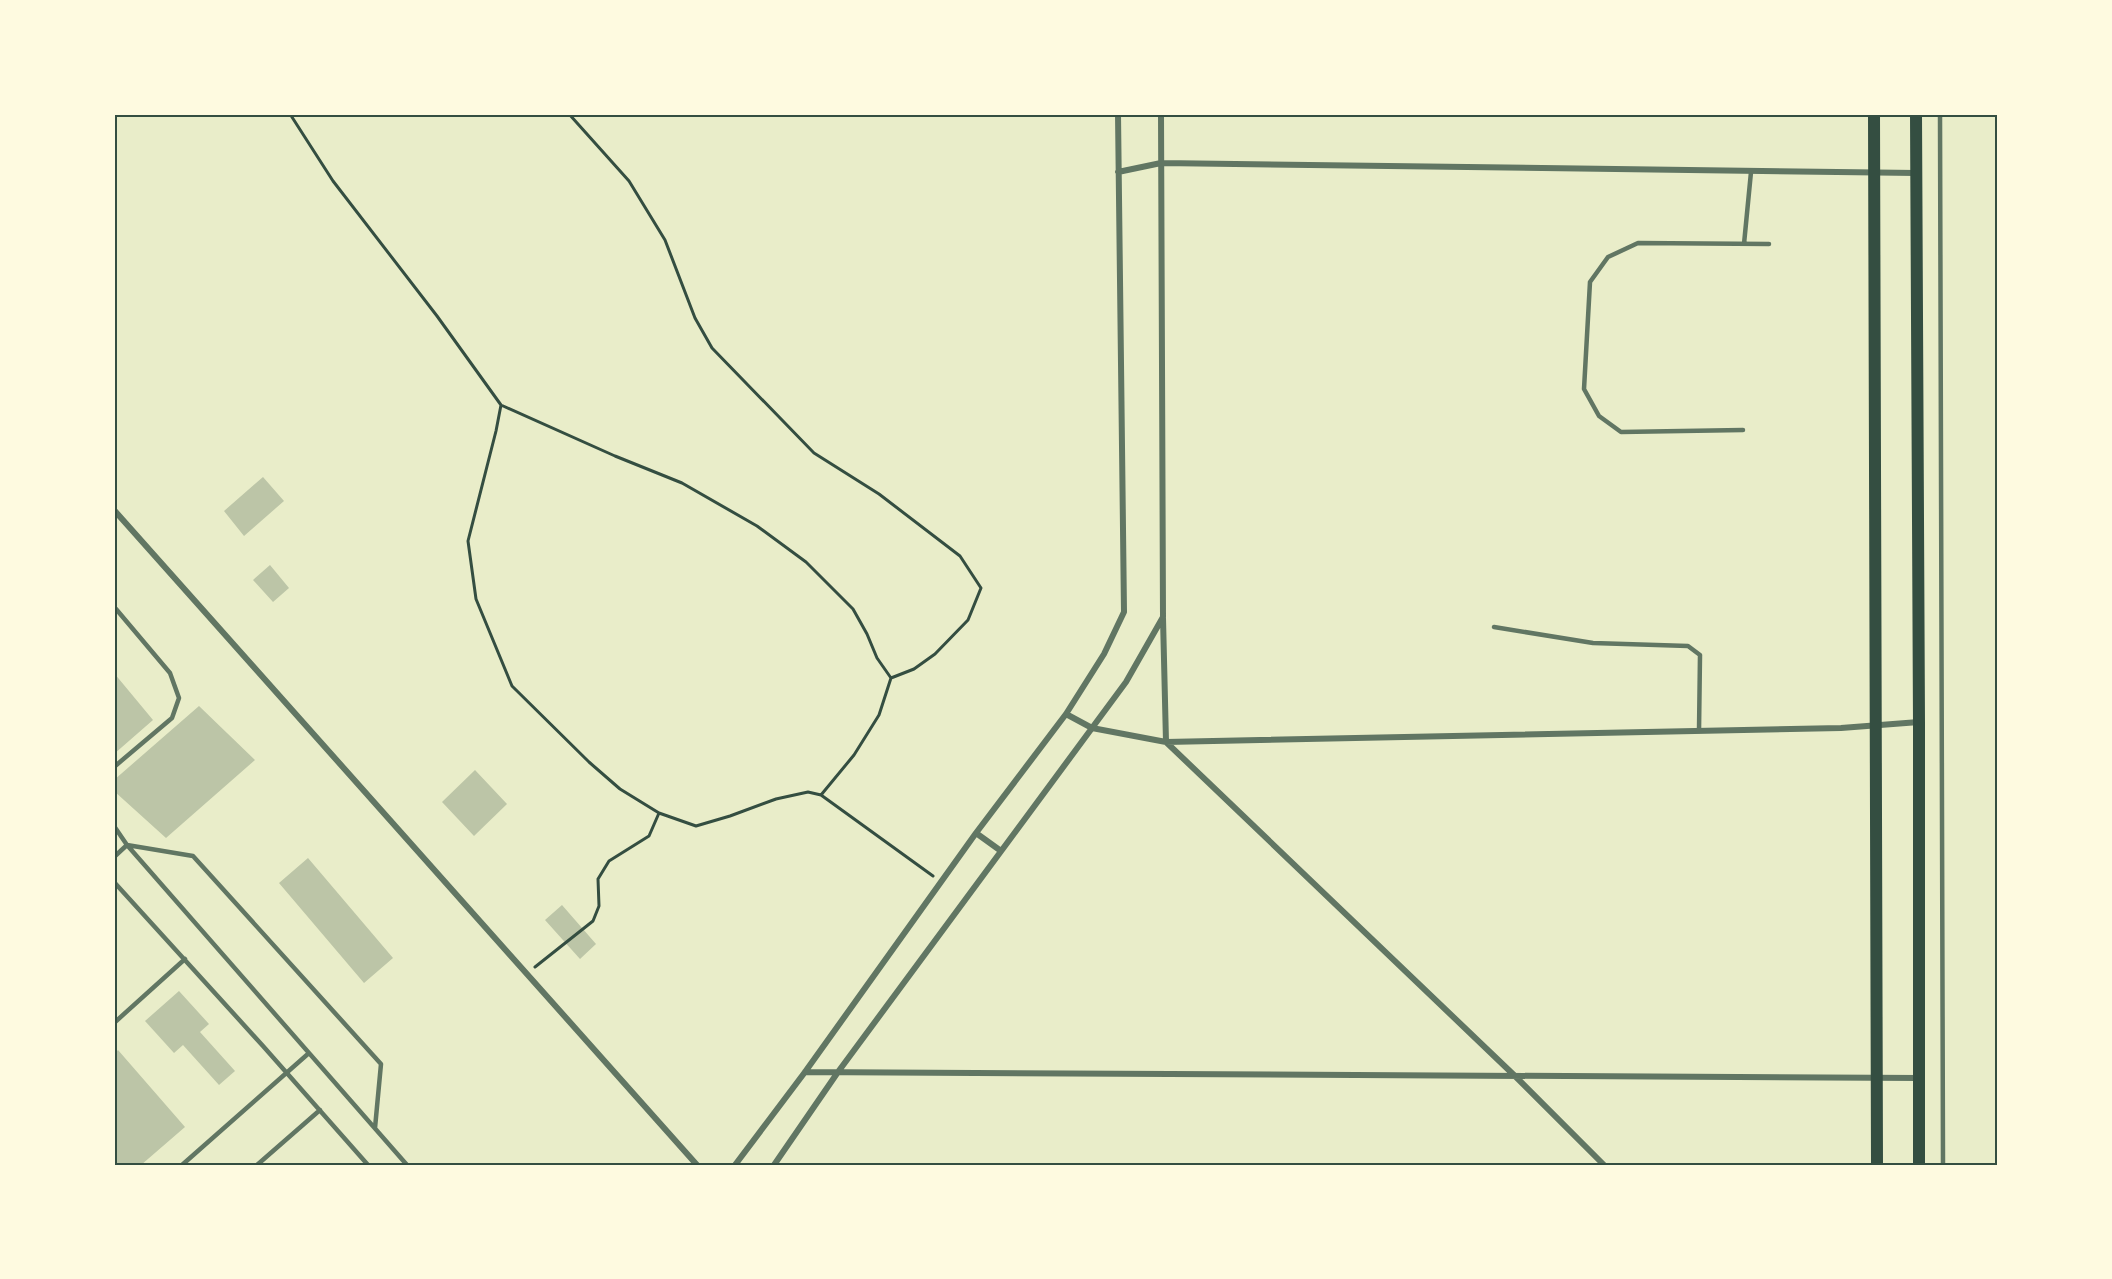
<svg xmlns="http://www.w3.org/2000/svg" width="2112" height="1279" font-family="'Exo 2',sans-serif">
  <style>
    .building { fill: #bcc5a7 }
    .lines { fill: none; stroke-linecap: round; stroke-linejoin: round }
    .path { stroke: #344e41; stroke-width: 3 }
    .service { stroke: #617663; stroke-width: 4.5 }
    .minor { stroke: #617663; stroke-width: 6 }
    .secondary { stroke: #344e41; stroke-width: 12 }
    .neatline { fill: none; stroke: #344e41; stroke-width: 2 }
  </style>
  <rect width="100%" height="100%" fill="#e9edc9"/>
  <path class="building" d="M263,477l21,24 -40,35 -20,-25z
    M270,565l19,23 -16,14 -20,-22z
    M114,673l39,47 -39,34z
    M199,706l56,54 -89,78 -52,-47v-11z
    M475,770l32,34 -33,32 -32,-34z
    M308,858l85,100 -29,25 -85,-100z
    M562,905l34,39 -16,15 -35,-39z
    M179,991l30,33 -9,8 35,39 -16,14 -36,-40 -9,8 -29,-32z
    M118,1050l67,77 -44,38h-27v-111z"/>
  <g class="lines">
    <path class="path" d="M290,114l43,67 104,135 64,89 114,51 67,27 75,43 49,36 47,47 14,25 10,24 14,20
      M569,114l60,67 36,59 30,78 17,30 102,105 65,41 81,62 21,32 -13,32 -33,34 -21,15 -23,9
      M501,405l-5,26 -28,110 8,58 36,87 77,76 31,27 39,24 37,13 34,-10 46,-17 32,-7 13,3
      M891,678l-12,37 -25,40 -33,40 112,81
      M535,967l58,-46 6,-15 -1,-27 11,-18 40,-25 10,-23"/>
    <path class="service" d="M1940,114l3,1051
      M1744,244l7,-72
      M1743,430l-122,2 -22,-16 -15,-27 6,-107 18,-25 30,-14 131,1
      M1494,627l99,16 95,3 12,9 -1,76
      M114,767l58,-49 7,-20 -9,-25 -54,-64
      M114,826l13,19 280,320
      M114,857l13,-12 66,11 188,208 -6,64
      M114,882l149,164 105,119
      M114,1023l71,-64
      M182,1165l127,-112
      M257,1165l63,-55"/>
    <path class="minor" d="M1118,172l43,-9 755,10
      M114,510l583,655
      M1163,618l3,124 350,335 88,88
      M1066,714l26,14 74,14 675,-14 78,-6
      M976,833l25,18
      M805,1072l1114,6
      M735,1165l70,-93 171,-239 90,-119 38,-60 20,-42 -6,-498
      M774,1165l64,-93 288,-390 37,-65 -2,-503"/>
    <path class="secondary" d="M1874,114l3,1051
      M1916,114l3,608v443"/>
  </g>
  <rect width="2112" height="1279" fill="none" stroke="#fefae0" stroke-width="231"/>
  <rect x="116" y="116" width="1880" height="1048" class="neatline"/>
</svg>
